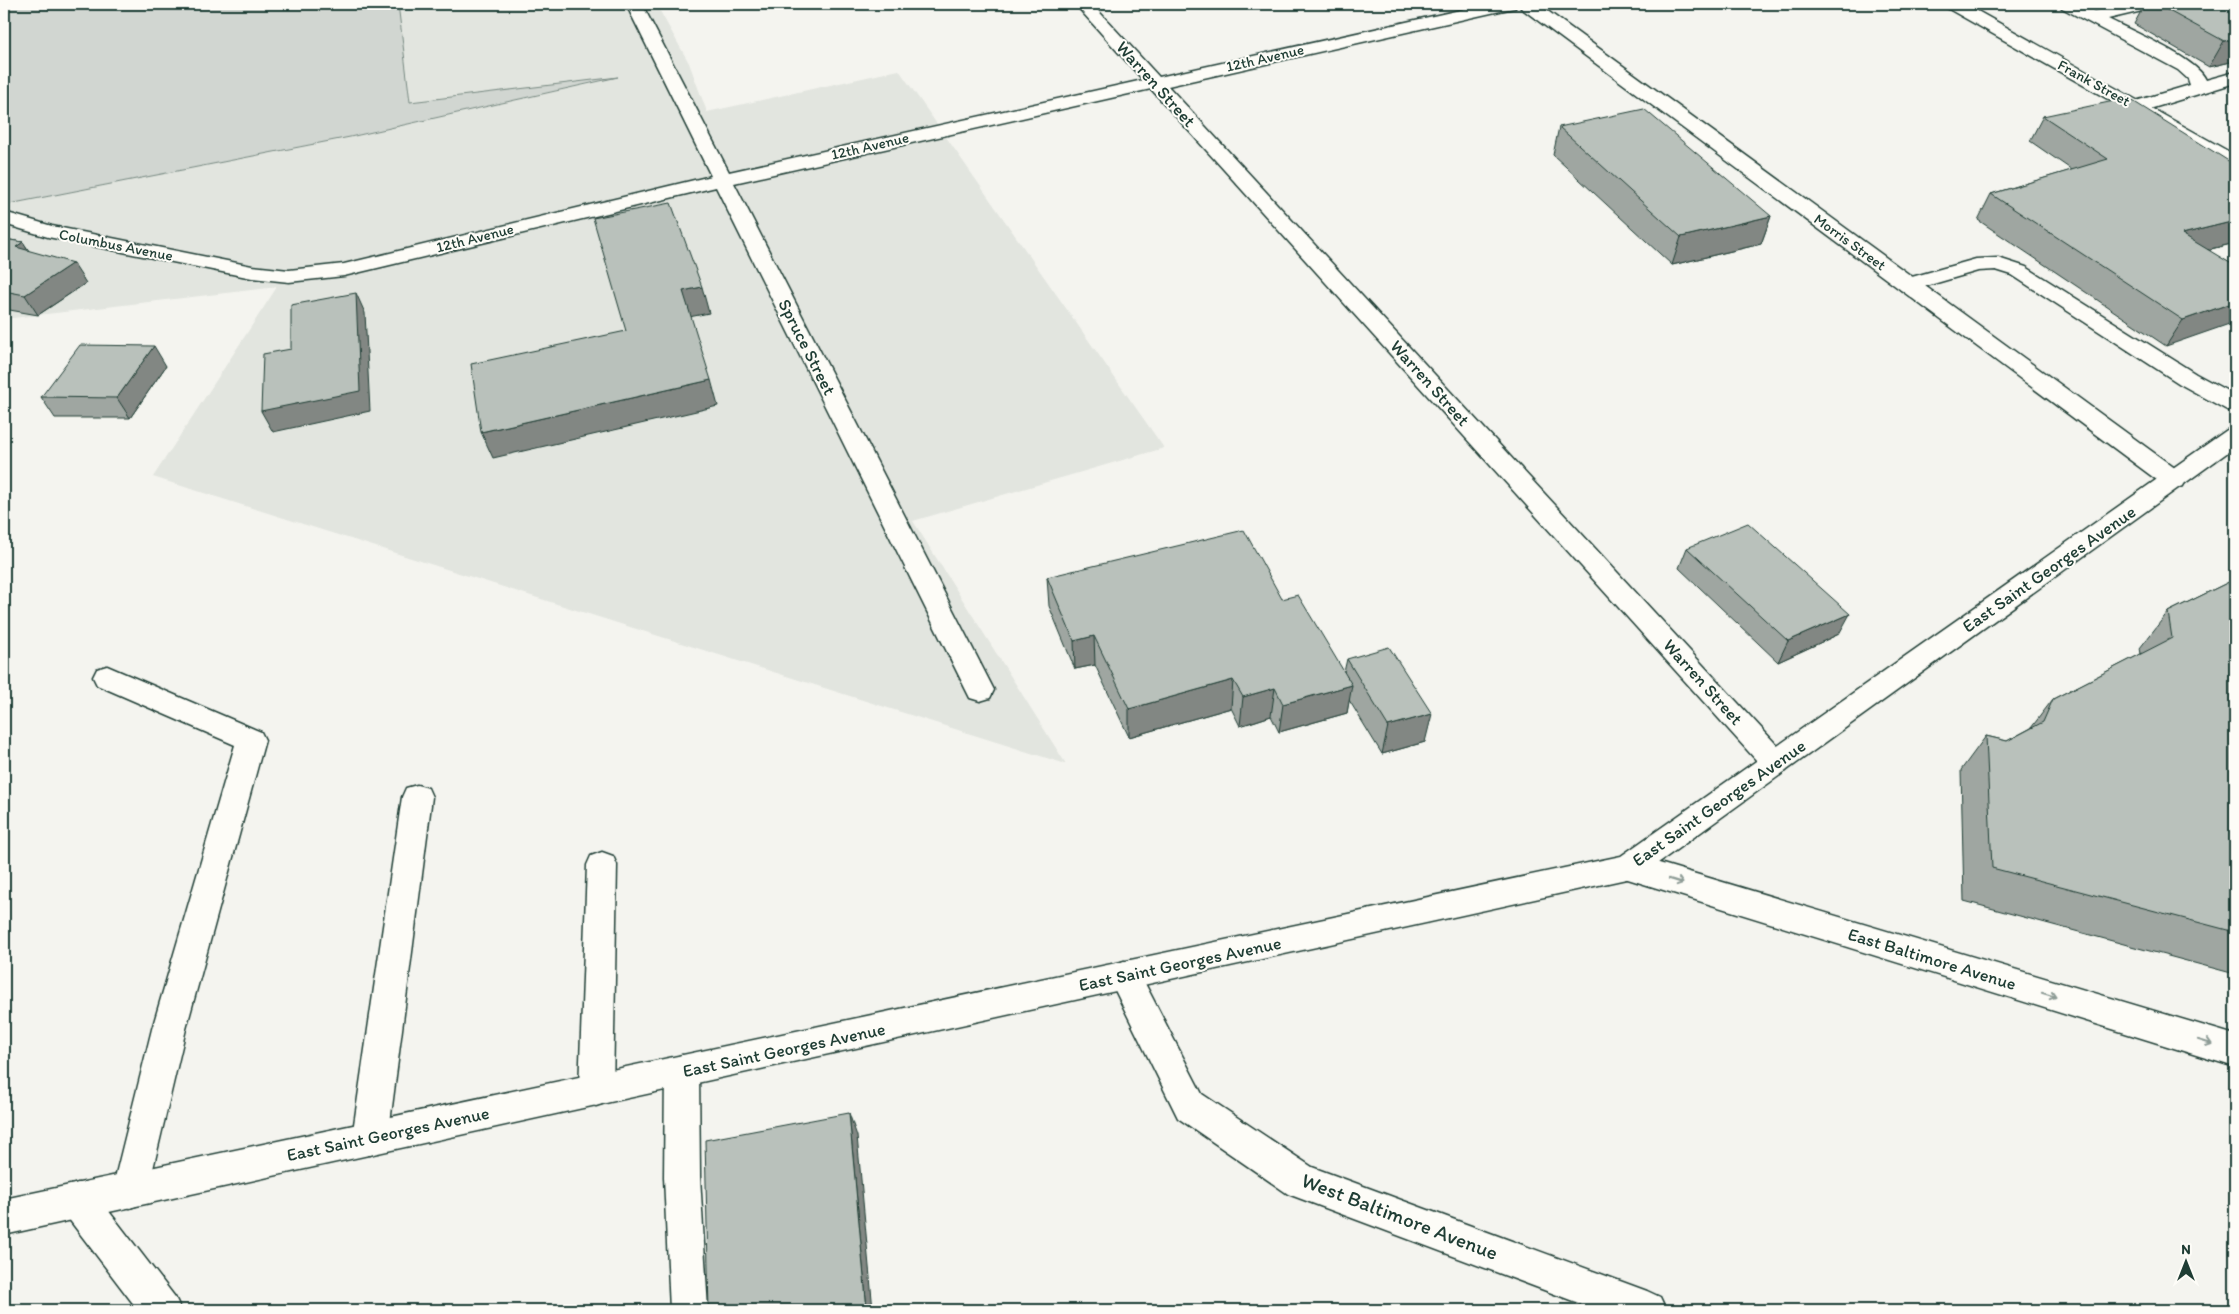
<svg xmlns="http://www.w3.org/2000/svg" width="2239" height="1314" font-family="Itim,sans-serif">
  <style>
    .built { fill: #e2e5df }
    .green { fill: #d1d6d1; stroke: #788a82 }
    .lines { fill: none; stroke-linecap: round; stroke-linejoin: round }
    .service-casing { stroke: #1f3d34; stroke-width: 3 }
    .minor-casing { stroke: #1f3d34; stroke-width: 3 }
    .secondary-casing { stroke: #1f3d34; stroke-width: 3 }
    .service { fill: #fdfcf7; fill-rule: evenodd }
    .minor { fill: #fdfcf7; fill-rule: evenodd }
    .secondary { fill: #fdfcf7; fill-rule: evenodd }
    .wall { fill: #9fa6a1; stroke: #1f3d34 }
    .shaded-wall { fill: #828783; stroke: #1f3d34 }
    .building { fill: #b9c1bb; stroke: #1f3d34 }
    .oneway { stroke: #8e9c96 }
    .labels { text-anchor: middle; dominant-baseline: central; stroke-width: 4; stroke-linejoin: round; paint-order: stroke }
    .far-street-label { font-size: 15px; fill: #1f3d34; stroke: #fdfcf7 }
    .street-label { font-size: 18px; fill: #1f3d34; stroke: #fdfcf7 }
    .near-street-label { font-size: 21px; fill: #1f3d34; stroke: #fdfcf7 }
  </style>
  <rect width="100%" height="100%" fill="#f4f4ef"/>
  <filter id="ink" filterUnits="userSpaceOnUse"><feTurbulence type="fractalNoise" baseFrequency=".02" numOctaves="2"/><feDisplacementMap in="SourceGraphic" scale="10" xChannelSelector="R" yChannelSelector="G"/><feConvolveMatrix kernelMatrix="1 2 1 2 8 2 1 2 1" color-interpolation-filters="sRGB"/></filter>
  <g filter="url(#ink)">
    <path class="built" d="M394,4h262l33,59 18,49 192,-42 265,378 -251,73 153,243 -913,-287 124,-190 -273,32v-114l346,-68 261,-58 -201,23z"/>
    <path class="green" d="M4,4h394l12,98 208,-25 -268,60 -346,68z"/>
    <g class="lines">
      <g class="service-casing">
        <path id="service" d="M2060,4h20l15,7 33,-7h29l-2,4 -47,11c22,11 90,40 98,61l29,-8v11l-92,28 -7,2 -7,-2 -2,-4 2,-4 61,-18 -2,-6 -10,-9 -116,-62z
          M1998,258l28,9 170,107 39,21v17l-8,-2 -47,-26 -168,-109 -16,-5 -18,1 -69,20 -8,-1 -3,-5 3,-5 75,-21z
          M107,666l154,66 4,8 -79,289 -38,161 -5,13 -13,5 -13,-5 -5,-13 40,-161 83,-284 -138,-60 -4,-8 4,-8z
          M417,785l11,3 4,9 -44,341 -6,12 -12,5 -12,-5 -6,-12 50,-341 4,-9z
          M602,852l11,4 4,9 -4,225 -5,12 -12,4 -12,-4 -5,-12 8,-225 4,-9z
          M682,1055l12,5 5,11 1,106 8,133h-38l-6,-133 1,-106 5,-11z"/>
      </g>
      <g class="minor-casing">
        <path id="minor" d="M626,4h16l87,168 414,-92 -68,-76h17l67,73 328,-73h30l-2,4 -6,1 -341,77 618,669 5,8 -5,8 -10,4 -10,-4 -615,-682 -417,94 260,507 -4,8 -10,3 -10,-3 -4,-8 -250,-503 -372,89 -55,6 -37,-4 -204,-41 -44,-13v-12l48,14 200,40 37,4 55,-6 367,-88z
          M1519,4h19l645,470 3,6 -3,6 -9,2 -9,-2 -644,-478z
          M1945,4h20l270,151v14l-7,-2 -281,-159z
          M1629,854l606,181v32l-617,-191 -4,-9 4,-9z
          M1124,961l12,5 66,128 110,73 335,124 13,6 6,13h-69l-309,-116 -110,-76 -70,-142 4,-10z
          M78,1183l13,5 84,109 6,13h-43l-73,-96 -5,-13 5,-13z"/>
      </g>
      <g class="secondary-casing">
        <path id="secondary" d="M2235,428v19l-595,429 -1636,359v-36l1617,-343 606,-426z"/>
      </g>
      <use href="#service" class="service"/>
      <use href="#minor" class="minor"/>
      <use href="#secondary" class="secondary"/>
    </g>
    <path class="wall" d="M2145,4h90v57l-26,6 -75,-43z
      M2043,116l192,49v78l-28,7 28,16 -69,80 -188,-126 13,-26 81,-24 -42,-29z
      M1559,127l212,89 -10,28 -89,21 -119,-110z
      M4,239l19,3 6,9 57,32 -48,32 -34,-6z
      M166,366l-36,52h-75l-14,-21z
      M1687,548l152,86 -61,28 -99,-94z
      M1047,577l235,22 62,73 3,-13 78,83 -43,12 -33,-54 -2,13 -68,19 -8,-16 -31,10 -9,-18 -102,29 -34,-72 -20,4 -26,-63z
      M2235,579v395l-271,-73 -3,-131 25,-34 21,5 24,-13 22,-29 88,-45 -1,-6 28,-36z"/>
    <path class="shaded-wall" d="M2235,39v22l-26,6 15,-26z
      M1771,216l-10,28 -89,21 9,-28z
      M2235,221v22l-70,17 17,-26z
      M23,242l13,20 -20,-15z
      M73,263l13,20 -48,32 -13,-20z
      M702,287l7,26 -20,4 -6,-26z
      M356,293l9,20 5,98 -97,21 -12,-21z
      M2235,302v20l-69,24 17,-26z
      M154,346l12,20 -36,52 -13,-20z
      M711,380l7,26 -225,52 -12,-26z
      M1850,614l-11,20 -61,28 10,-21z
      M1094,636l1,29 -20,4 -1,-28z
      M1233,680l-2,28 -102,29v-28z
      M1352,685l-5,28 -68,19 4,-28z
      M1275,688l-4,28 -31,10 3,-29z
      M1432,714l-7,28 -43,12 6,-28z
      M849,1113l8,23 16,174h-6z"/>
    <path class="building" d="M2156,4h79v35l-11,2z
      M2128,98l107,67v56l-53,13 53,32v36l-52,18 -192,-126 117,-35 -65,-43z
      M1644,109l127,107 -90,21 -122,-110z
      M671,203l31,84 -19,4 28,89 -230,52 -10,-68 155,-33 -33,-113z
      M4,239l19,3 -7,5 57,16 -48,32 -21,-4z
      M356,293l4,98 -99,20 2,-57 28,-5v-44z
      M80,345l74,1 -37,52 -76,-1z
      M1748,523l102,91 -62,27 -101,-93z
      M1244,530l38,69 16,-4 54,90 -69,19 -8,-16 -32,9 -10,-17 -104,29 -35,-73 -20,5 -27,-64z
      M2235,579v353l-243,-64 -6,-132 21,5 36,-19 10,-23 119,-61 -4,-26z
      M1389,647l43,67 -44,12 -41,-67z
      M849,1113l18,197h-158l-4,-170z"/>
    <defs><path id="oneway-shaft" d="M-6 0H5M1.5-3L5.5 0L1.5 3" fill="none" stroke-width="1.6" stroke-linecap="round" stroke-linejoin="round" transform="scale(1.25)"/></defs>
    <g class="oneway">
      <use href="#oneway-shaft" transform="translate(1676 881) rotate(17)"/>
      <use href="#oneway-shaft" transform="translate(2049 995) rotate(17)"/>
      <use href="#oneway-shaft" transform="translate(2205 1042) rotate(17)"/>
    </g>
  </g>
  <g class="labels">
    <g class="far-street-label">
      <text transform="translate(1265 58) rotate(-13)">12th Avenue</text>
      <text transform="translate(2094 83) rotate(29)">Frank Street</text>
      <text transform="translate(870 146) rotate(-13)">12th Avenue</text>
      <text transform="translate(475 238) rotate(-14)">12th Avenue</text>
      <text transform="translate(1850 242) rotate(36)">Morris Street</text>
      <text transform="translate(116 245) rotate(11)">Columbus Avenue</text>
    </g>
    <g class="street-label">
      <text transform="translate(1156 84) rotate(48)">Warren Street</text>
      <text transform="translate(807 347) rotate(63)">Spruce Street</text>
      <text transform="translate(1430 383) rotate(48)">Warren Street</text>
      <text transform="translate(2049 569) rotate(-35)">East Saint Georges Avenue</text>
      <text transform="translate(1703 682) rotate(48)">Warren Street</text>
      <text transform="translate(1719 803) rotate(-35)">East Saint Georges Avenue</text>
      <text transform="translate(1932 959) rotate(17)">East Baltimore Avenue</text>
      <text transform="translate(1180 964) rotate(-12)">East Saint Georges Avenue</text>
      <text transform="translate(784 1050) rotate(-12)">East Saint Georges Avenue</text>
      <text transform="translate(388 1134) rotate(-12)">East Saint Georges Avenue</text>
    </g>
    <g class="near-street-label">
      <text transform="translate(1400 1216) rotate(21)">West Baltimore Avenue</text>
    </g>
  </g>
  <rect width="2239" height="1314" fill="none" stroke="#fdfcf7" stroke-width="20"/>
  <rect x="10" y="10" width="2219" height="1294" fill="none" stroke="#1f3d34" stroke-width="2" filter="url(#ink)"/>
  <g transform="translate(2186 1262)" stroke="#fdfcf7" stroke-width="4" paint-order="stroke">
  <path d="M0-4L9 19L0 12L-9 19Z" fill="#1f3d34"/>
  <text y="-8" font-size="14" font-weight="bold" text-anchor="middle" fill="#1f3d34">N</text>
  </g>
</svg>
